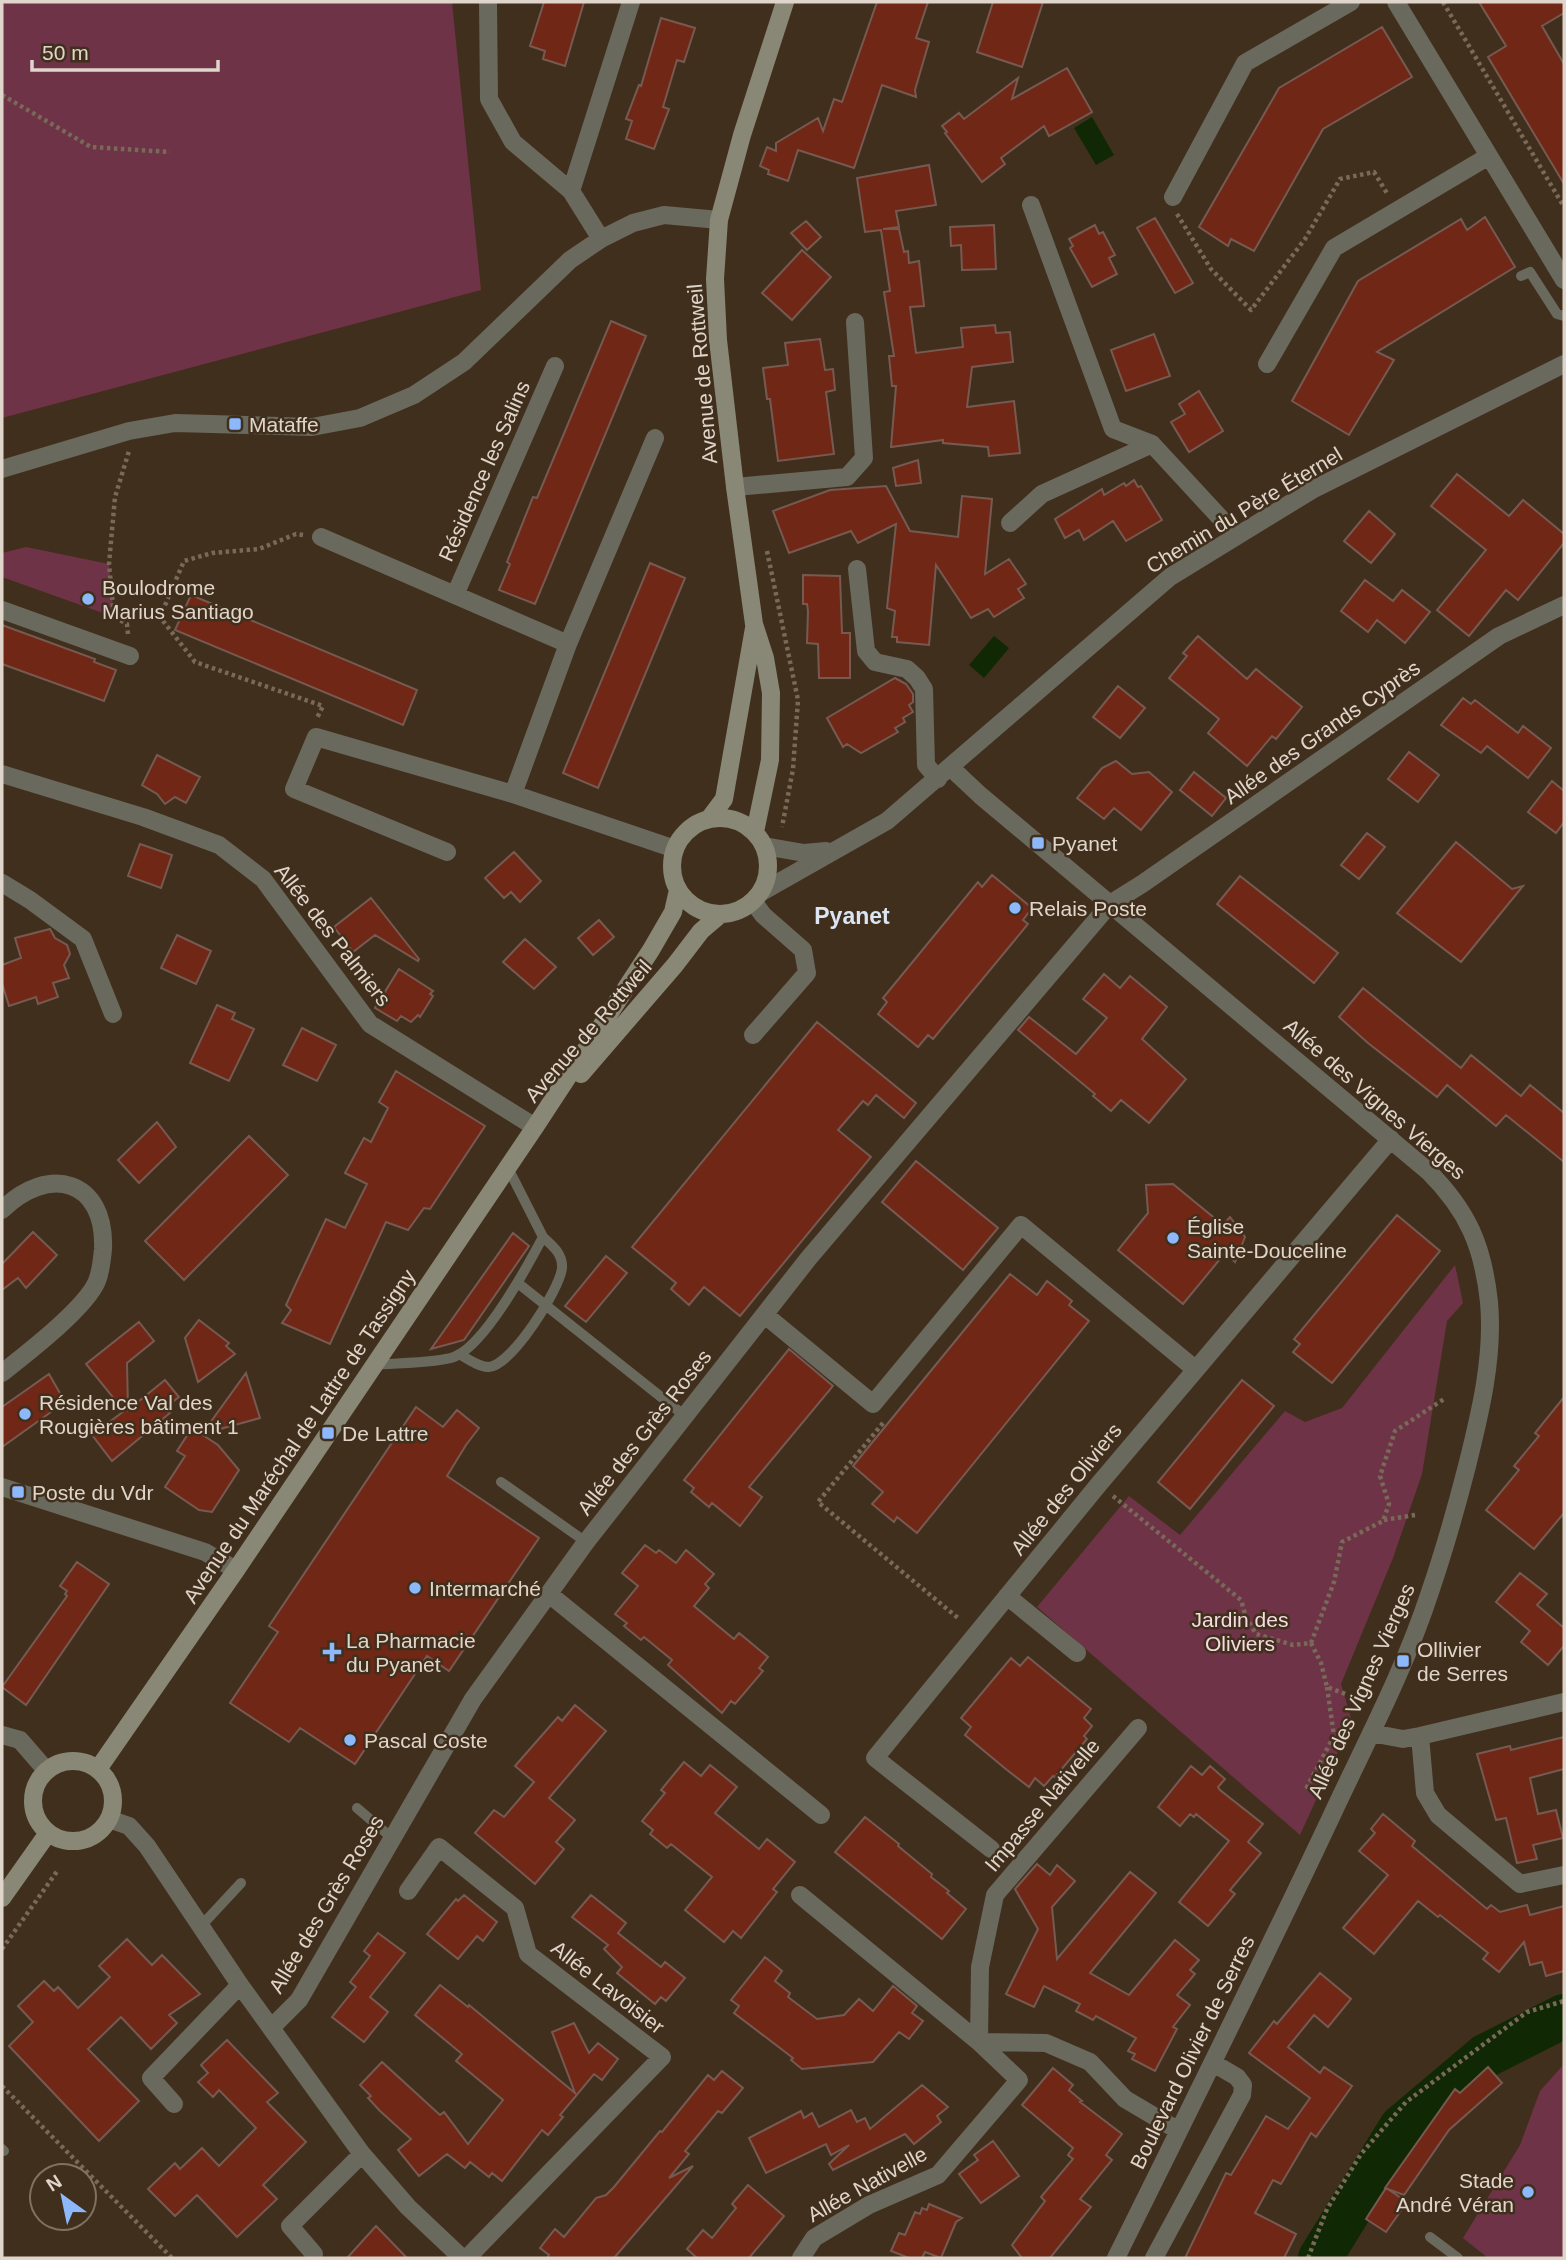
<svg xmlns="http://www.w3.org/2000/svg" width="1566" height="2260" font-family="Helvetica,sans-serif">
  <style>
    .green { fill: #6e3347 }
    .water { fill: #112805 }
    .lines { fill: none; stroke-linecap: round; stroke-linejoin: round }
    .river { stroke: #112805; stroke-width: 44 }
    .building { fill: #712715; stroke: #765a52; stroke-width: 2 }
    .path { stroke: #786958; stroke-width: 4.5; stroke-dasharray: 3.5 3.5; stroke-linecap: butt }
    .service { stroke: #6a695d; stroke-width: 10 }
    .minor { stroke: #6a695d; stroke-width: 18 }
    .secondary { stroke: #898775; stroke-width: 18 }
    .poi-dot { fill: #8db9fc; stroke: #402f1c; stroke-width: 2.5 }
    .labels { text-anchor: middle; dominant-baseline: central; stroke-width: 5; stroke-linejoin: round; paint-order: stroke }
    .street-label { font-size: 21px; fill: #e0d5ca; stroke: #402f1c }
    .poi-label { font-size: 21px; fill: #e0d5ca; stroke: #402f1c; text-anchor: start }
    .park-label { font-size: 21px; fill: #f4dbe1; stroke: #402f1c }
    .neighbourhood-label { font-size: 23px; font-weight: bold; fill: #dce5f2; stroke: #402f1c }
  </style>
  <rect width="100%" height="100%" fill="#402f1c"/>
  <path class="green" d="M2,2h450l29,288 -479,128z
    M26,547l83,17 5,53 -112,-40v-24z
    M1455,1265l8,38 -16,18 -25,153 -29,84 -52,126 11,37 -52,114 -263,-228 92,-111 51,39 105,-124 20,11 37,-14z
    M1564,2064v194h-76l-25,-20 57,-93 20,-54z"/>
  <path class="water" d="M1092,117l22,38 -18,10 -22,-37z
    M994,636l15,12 -25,30 -15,-13z"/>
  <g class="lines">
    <path class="river" d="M1320,2258l81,-131 84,-71 79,-40"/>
  </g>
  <path class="building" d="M544,2h40l-19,64 -22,-7 2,-8 -15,-5z
    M877,2h51l-12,36 13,4 -14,48 1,7 -34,-12 -28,83 -56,-18 -10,31 -20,-7 1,-4 -9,-4 7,-19 9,4v-8l42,-25 5,13 11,-32 8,3z
    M993,2h50l-21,65 -45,-15z
    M1479,2h85v11l-22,13 22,38v120l-76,-127 18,-11z
    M661,18l34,10 -11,34 -7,-2 -14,47 6,2 -15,40 -28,-10 6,-18 -6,-2 13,-34 2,1z
    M1382,27l30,50 -89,52 -69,122 -23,-12 -3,7 -29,-19 80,-139z
    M1067,68l25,44 -43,24 -5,-10 -43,32 4,6 -23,18 -37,-49 2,-1 -5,-6 17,-13 5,6 54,-41 -6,21z
    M929,165l7,40 -40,6 3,16 -16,2h16l5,23 4,-1 1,12 10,-2 5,45 -14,1 6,46 47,-6 -2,-19 34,-3 1,8 14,-1 3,30 -41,5 -5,40 47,-6 6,52 -31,3 -1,-9 -45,-4v-3l-52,7 5,-61h-4l-3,-30h5l-10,-64 6,-1 -9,-61 -16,2 -8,-54z
    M1485,217l30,50 -138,85 17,8 -45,75 -57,-34 66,-120 103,-62 6,11z
    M1155,218l38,65 -18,10 -38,-65z
    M806,221l15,16 -14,13 -16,-17z
    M994,225l2,44 -34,1 -1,-25 -10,1 -1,-19z
    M1095,225l4,9 4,-2 12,23 -6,3 8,16 -25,13 -22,-39 3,-2 -4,-7z
    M802,250l29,27 -39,43 -30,-27z
    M611,321l35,15 -111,268 -36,-14 11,-26 -3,-2 26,-65 4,1z
    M1154,334l16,42 -44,15 -15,-41z
    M820,339l5,31 8,-1 2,21 -9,2 8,62 -56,7 -8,-62h-3l-4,-31 25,-3 -3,-22z
    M1199,391l24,40 -34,21 -18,-30 14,-8 -6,-10z
    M918,460l3,23 -25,3 -3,-18z
    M1457,474l52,42 14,-16 41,34v9l-46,57 -12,-10 -37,46 -32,-26 49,-60 -55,-44z
    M1134,480l4,7 3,-1 21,34 -36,21 -13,-20 -29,19 -5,-10 -14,8 -10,-19 47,-30 2,6 20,-12 2,3z
    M886,486l24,45 48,6 4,-41 30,3 -7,75 24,-15 17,25 -8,5 6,9 -30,19 -6,-8 -17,9 -35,-53 -7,80 -32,-3v-5h-5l3,-26 -8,-3 9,-84 -38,19 -7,-12 -62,22 -16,-42 57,-21z
    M1369,511l26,23 -24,29 -27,-22z
    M650,563l35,15 -87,210 -35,-15z
    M803,575l37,1 2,57h8v45h-31l-1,-34 -11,-1 1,-32 -1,-7h-4z
    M1365,580l28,21 9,-11 28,22 -25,31 -28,-23 -9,12 -27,-21z
    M191,595l226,95 -14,35 -228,-95z
    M2,625l93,34 -1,3 22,8 -12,31 -102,-37z
    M1198,636l49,43 9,-10 46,38 -26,32 -4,-3 -25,30 -39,-33 11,-14 -50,-41 18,-22 -4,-3z
    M895,678l11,6 7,10v8l-4,3 4,7 -10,6 2,4 -10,6 3,4 -37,21 -14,-9 -4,3 -16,-29z
    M1118,686l27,22 -25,30 -27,-21z
    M1463,698l8,6 4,-4 43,33 5,-7 28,22 -23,30 -41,-32 -6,7 -40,-28z
    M1409,752l30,23 -21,27 -30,-23z
    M157,755l43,22 -14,26 -11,-6 -10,7 -8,-10 -15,-9z
    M1116,761l16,13 17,-2 23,20 -31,38 -27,-22 -10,11 -27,-21 25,-30z
    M1194,772l32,26 -14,18 -32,-26z
    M1552,781l12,10v31l-8,11 -28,-21z
    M1367,833l18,14 -26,32 -18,-14z
    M1456,842l56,47 11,-3 -62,76 -64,-49z
    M140,844l32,11 -11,33 -33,-12z
    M514,852l27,29 -21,21 -9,-10 -7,6 -19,-20z
    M992,875l40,33 -9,12 5,4 -95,115 -5,-4 -10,12 -40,-33 9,-12 -4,-4 95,-116 4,5z
    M1240,876l98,77 -24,30 -97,-79z
    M371,898l48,61 -1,2 -43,-26 -22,17 -19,-25z
    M599,920l15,17 -21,18 -15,-17z
    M50,929l5,9 12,7 3,9 -6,11 5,13 -16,5 5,14 -20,7 -2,-7 -27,9 -7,-23v-18l19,-7 -6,-20z
    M177,935l34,16 -15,33 -35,-16z
    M525,939l31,28 -22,22 -31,-27z
    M399,969l34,22 -3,3 3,2 -13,21 -2,-2 -7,7 -10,-6 -4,5 -22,-13z
    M1104,974l16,14 10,-12 37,31 -25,32 44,40 -37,44 -28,-23 -10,11 -18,-15 2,-2 -77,-64 11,-13 47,37 31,-36 -24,-19z
    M1363,988l98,80 10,-13 50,41 9,-11 34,28v49l-58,-47 -10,11 -49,-41 -10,12 -69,-54 -29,-26z
    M217,1005l18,8 -3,6 22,10 -25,52 -39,-18z
    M817,1022l99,81 -12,15 -28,-23 -8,10 -5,-4 -25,29 33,27 -131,159 -36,-29 -15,18 -18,-16 5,-6 -44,-36z
    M302,1028l34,17 -19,36 -34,-16z
    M396,1071l89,55 -55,83 -6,-1 -16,22 -22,-8 -56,122 -48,-21 9,-13 -5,-5 40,-86 19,9 22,-44 -22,-11 19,-35 7,4 17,-34 -9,-6z
    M157,1122l19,25 -37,36 -21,-23z
    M249,1136l39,39 -104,105 -39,-39z
    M916,1161l82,67 -35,42 -81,-68z
    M1173,1184l50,41 7,-8 15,20 -10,25 -10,-9 -42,51 -65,-54 30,-37 -2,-28z
    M1397,1215l43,36 -108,132 -39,-31 7,-8 -6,-5z
    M33,1232l24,23 -31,33 -8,-10 -16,12v-26z
    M513,1233l16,13 -65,94 -33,9z
    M606,1256l21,17 -41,49 -21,-16z
    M1010,1274l27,21 10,-14 25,20 -3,4 20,16 -172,212 -20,-16 -3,5 -22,-18 11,-12 -30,-26z
    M199,1320l30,23 -3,3 9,8 -37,28 -13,-44z
    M139,1322l15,19 -27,22 1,47 37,-30 14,17 -16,12 7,4 -58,48 -20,-26 32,-24 -38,-47z
    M789,1349l44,37 -84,101 13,10 -22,29 -28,-23 -3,4 -18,-15 3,-4 -10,-8z
    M246,1373l14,45 -58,16z
    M49,1374l16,28 -63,45v-40z
    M1242,1380l32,26 -84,103 -32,-27z
    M1564,1397v116l-30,36 -48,-39 33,-40 -5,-4 25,-30 -4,-3z
    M416,1407l27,20 14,-17 22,18 -13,17 -19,31 92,62 -90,133 -22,-15 -72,108 -55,-36 -11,14 -59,-39 48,-71 -9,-6z
    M192,1428l26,17 21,25 -27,42 -13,-2 -34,-23 20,-31 -8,-5z
    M645,1545l11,8 3,-3 17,13 10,-13 28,24 -9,10 4,4 -15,18 40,33 5,-6 29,24 -9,11 4,3 -28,33 -4,-3 -9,12 -54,-48 4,-5 -28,-23 -3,3 -17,-14 3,-3 -12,-9 23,-28 -16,-13z
    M77,1562l32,22 -83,121 -24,-18 65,-91 -2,-2 2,-3 -7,-5z
    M1520,1573l27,21 -10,11 27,23v18l-16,19 -27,-23 9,-11 -34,-29z
    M1028,1657l63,52 -7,9 8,8 -8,10 3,3 -32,38 -2,-1 -9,10 -9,-8 -6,9 -22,-17 -42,-35 6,-8 -10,-9 50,-60 9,8z
    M575,1705l31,26 -57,67 26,22 -19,22 8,7 -29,35 -60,-51 19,-23 10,7 30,-35 -19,-16 43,-49 4,4z
    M1564,1737v32l-34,9 8,36 18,-4 7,28 -30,7 4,14 -20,4 -11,-45 -10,2 -19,-66 33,-8 1,4z
    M684,1762l17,14 9,-11 27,22 -22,26 44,36 8,-10 28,23 -22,27 4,3 -36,46 -8,-7 -9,11 -39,-32 27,-33 -41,-33 -4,4 -17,-14 3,-4 -11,-9 23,-28 -4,-3z
    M1191,1766l11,9 8,-9 15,13 -7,8 2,3 43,34 -15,18 13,11 -31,37 5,4 -27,32 -29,-24 50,-61 -33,-27 -2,3 -4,-3 -10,12 -22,-19z
    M1383,1814l32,27 -3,5 75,63 4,-4 9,7 27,-7 3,10 34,-9v65l-18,5 -4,-14 -12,3 -6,-23 -25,30 -16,-13 5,-6 -48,-38 -2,2 -20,-16 -44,53 -31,-26 45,-53 -29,-24 16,-18 -4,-4z
    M865,1817l34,27 -1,2 34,28 -1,3 18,14 -2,2 19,16 -24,30 -107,-87z
    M1037,1864l13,11 7,-10 18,16 -23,26 5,52 73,-87 26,21 -66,80 39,22 46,-55 24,20 -9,10 5,4 -18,21 13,10 -17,22 4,2 -22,42 -23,-12 3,-5 -7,-3 8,-13 -40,-22 -3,4 -17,-9 4,-7 -36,-18 -10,21 -28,-13 32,-65 -23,-40z
    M464,1895l33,27 -14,19 -6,-5 -19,23 -31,-25 29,-35 2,2z
    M591,1895l35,28 -8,10 43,34 4,-5 20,16 -19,23 -5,-4 -6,7 -38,-31 5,-6 -18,-18 4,-4 -36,-28z
    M378,1933l27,20 -35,44 18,15 -24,30 -32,-25 24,-30 -6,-5 20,-26 -6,-5z
    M127,1939l25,26 10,-10 38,39 -31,21 8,8 -26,26 -30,-32 -33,32 51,52 -40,40 -90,-95 24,-24 -15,-16 26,-25 10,10 4,-4 20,21 32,-31 -11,-11z
    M765,1957l17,14 -7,10 15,12 -2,4 29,22 27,-4 15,-16 14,12 20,-25 24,20 -5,7 11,8 -14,18 -10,-7 -26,30 -71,7 -11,-9 2,-2 -59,-45 5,-7 -8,-6z
    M1320,1973l31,26 -23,28 -14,-12 -26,32 32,26 4,-6 28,19 -36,51 -5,-4 -30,51 -8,-4 -18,33 41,21 -12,24h-99l41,-85 5,2 35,-59 22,13 22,-31 -61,-45 25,-32 3,3z
    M440,1985l28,22 1,-2 106,88 -23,-61 22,-9 15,30 9,-10 20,16 -16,21 -8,-6 -34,41 3,2 -15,18 -6,-5 -40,51 -10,-8 -3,4 -19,-15 -5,6 -18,-14 -28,22 -21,-26 13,-11 -31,-28 -12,-13 3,-2 -11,-11 22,-23 58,53 4,-3 24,32 35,-44 -47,-39 6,-7 -47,-39z
    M227,2040l51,53 -11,9 39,40 -43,43 14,14 -40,38 -40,-42 -22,21 -27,-27 27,-26 5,6 22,-21 17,18 37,-38 -37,-38 -6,7 -15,-15 10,-9 -7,-8z
    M1488,2067l14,16 -53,47 -45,65 -19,-7 70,-99 5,4z
    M1053,2068l20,17 -4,5 13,11 -2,1 42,32 -16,21 6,5 -32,39 11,8 -41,51h-28l-10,-13 33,-44 -4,-4 32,-38 -5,-4 5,-7 -51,-43z
    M722,2071l21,17 -21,25 -4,-2 -33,40 4,3 -20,24 24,-12 -79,92h-67l2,-3 -9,-7 15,-19 9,8 32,-39 10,-3 8,-8 46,-56 2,1 46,-57 6,5z
    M922,2085l26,22 -11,9 4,6 -27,22 -9,-10 -72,36 -4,-6 20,-19 -18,10 -5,-11 -60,29 -17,-35 52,-27 3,7 8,-5 7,14 32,-17 6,12 8,-4 5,11z
    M993,2141l26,35 -38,27 -22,-29 19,-14 -4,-5z
    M748,2185l36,31 -35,42h-52l-10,-9 16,-19 9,8 24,-30 -4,-4z
    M1386,2188l21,14 -21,30 -20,-13z
    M929,2204l33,14 -6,4 -15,36 -16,-6 -3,6h-13l-18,-7 8,-18 6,2 10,-23 5,2 2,-6 5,2z
    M376,2226l31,32h-60z"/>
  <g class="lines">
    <path class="path" d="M1443,2l121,205
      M2,95l89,52 79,5
      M1177,214l34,55 40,41 54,-71 35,-60 34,-7 14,23
      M303,535l-7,-1 -37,15 -47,4 -28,8 -24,56 35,45 128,44 -6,12
      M767,551l31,149 -5,69 -11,58
      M128,634l-1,-10 -13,-7 -5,-53 6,-67 14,-46
      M883,1423l-65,79 140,116
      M1113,1496l128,104 5,17 10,17 37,11 18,-2 10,20 6,24 21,8
      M1384,1520l31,-5
      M1311,1643l23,-61 8,-40 41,-21 6,-17 -9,-28 15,-45 49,-32
      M1321,1793l-14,-6 27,-51 -7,-49
      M2,1949l56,-79
      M2,2086l170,172
      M1308,2258l19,-49 34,-55 45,-52 121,-90 37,-11"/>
    <path class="service" d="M1521,276l9,-4 27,42 7,2
      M519,1284l166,132
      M459,1354c9,5 20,13 30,13 23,-2 71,-78 73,-99 1,-14 -10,-23 -19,-31
      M374,1365c19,-2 64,-2 80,-8 31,-12 73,-90 89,-120l-35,-69
      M501,1482l85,60
      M357,1808l35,30
      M201,1926l40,-43
      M2,2149l2,2
      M1430,2237l28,21"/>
    <path class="minor" d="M488,2l1,97 24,43 58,49 60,-189
      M1396,2l168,278
      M571,191l30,48
      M1173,197l72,-134 106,-61
      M1031,205l82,224 39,15 85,92
      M1267,364l67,-116 155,-92
      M2,469l127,-38 46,-8 137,4 48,-9 54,-23 50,-33 106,-102 31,-21 32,-16 31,-8 55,5
      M735,487l112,-10 17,-19 -9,-136
      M1010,523l32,-29 110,-50
      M321,537l247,107
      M857,569l9,82 9,11 32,7 10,9 7,11 2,76 12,14
      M455,595l100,-229
      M2,610l128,46
      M950,767l31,29 447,375c40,40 55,75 61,131 5,55 -9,112 -22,164 -11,43 -23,85 -37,126 -25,77 -64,150 -98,223 -70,149 -143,296 -216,443
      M2,774l141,43 76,28 44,34 107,145 165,103
      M513,794l55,-150 87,-206
      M764,846l40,7 22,-2
      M447,852l-153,-63 22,-52 197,57 162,55
      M2,883l28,17 53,39 30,75
      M760,893l127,-72 283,-244 142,-87 252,-126
      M753,901l10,14 40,35 4,23 -54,62
      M2,1210c46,-46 104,-31 101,39 -1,11 -2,22 -6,32 -11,27 -71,73 -95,92
      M765,1315l108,89 148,-179 174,144
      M2,1487l203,65 31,18
      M549,1594l272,221
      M1007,1596l70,57
      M1371,1733l32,6 17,-3 144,-34
      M2,1735l18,5 26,30
      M1420,1736l5,57 13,22 82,69 44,-9
      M109,1819l20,7 18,20 93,139 122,169 46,53 54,51
      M991,1849l-116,-91 224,-274 292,-345
      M408,1891l31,-44 76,61 13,46 134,103 -195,201
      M800,1895l179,147
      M271,2028l28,-28 174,-301 113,-157 222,-283 302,-355 32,-20 357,-248 65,-31
      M979,2042l1,-75 15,-72 143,-167
      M174,2104l-23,-26 89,-93
      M314,2254l-24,-28 72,-72
      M801,2258l13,-20 55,-33 69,-30 81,-95 -40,-38 67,1 44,19 35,37 54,32
      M1154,2258l88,-163 1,-10 -6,-8 -24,-14"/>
    <path class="secondary" d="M672 866a48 48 0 1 1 96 0a48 48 0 1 1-96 0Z
      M709,819l15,-20 30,-171
      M755,832l15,-72 1,-67 -6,-35 -11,-34 -19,-137 -17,-147 -3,-61 4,-59 23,-85 43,-133
      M581,1074l94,-109 26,-34 20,-17
      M33 1801a40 40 0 1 1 80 0a40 40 0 1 1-80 0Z
      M98,1769l138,-199 299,-443 116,-177 22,-38 5,-22
      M2,1898l46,-65"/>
  </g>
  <g class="poi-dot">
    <rect x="228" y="417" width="14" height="14" rx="3.5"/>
    <circle cx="88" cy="599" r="7"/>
    <rect x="1031" y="836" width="14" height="14" rx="3.5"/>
    <circle cx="1015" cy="908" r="7"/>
    <circle cx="1173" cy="1238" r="7"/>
    <circle cx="25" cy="1414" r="7"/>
    <rect x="321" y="1426" width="14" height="14" rx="3.5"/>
    <rect x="11" y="1485" width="14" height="14" rx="3.5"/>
    <circle cx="415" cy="1588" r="7"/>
    <path d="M328.5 1641.5h7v7h7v7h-7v7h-7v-7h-7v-7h7z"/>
    <rect x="1396" y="1654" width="14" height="14" rx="3.5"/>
    <circle cx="350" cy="1740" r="7"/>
    <circle cx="1528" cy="2192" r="7"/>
  </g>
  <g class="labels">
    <g class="street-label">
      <text transform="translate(702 374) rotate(-95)">Avenue de Rottweil</text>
      <text transform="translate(484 471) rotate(-66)">Résidence les Salins</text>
      <text transform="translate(1244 510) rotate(-31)">Chemin du Père Éternel</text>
      <text transform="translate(1322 732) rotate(-35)">Allée des Grands Cyprès</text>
      <text transform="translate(333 935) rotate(52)">Allée des Palmiers</text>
      <text transform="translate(588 1031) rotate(-49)">Avenue de Rottweil</text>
      <text transform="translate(1375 1099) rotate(41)">Allée des Vignes Vierges</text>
      <text transform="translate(644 1432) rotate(-52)">Allée des Grès Roses</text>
      <text transform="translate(299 1436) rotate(-56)">Avenue du Maréchal de Lattre de Tassigny</text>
      <text transform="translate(1066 1489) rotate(-51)">Allée des Oliviers</text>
      <text transform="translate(1361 1691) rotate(-66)">Allée des Vignes Vierges</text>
      <text transform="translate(1042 1805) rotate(-50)">Impasse Nativelle</text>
      <text transform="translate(326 1904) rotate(-59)">Allée des Grès Roses</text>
      <text transform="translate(608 1987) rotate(38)">Allée Lavoisier</text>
      <text transform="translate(1192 2052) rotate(-64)">Boulevard Olivier de Serres</text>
      <text transform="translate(867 2184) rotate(-29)">Allée Nativelle</text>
    </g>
    <g class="poi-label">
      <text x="249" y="424">Mataffe</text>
      <text x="102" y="587">Boulodrome<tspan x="102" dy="24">Marius Santiago</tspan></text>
      <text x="1052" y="843">Pyanet</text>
      <text x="1029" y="908">Relais Poste</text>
      <text x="1187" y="1226">Église<tspan x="1187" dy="24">Sainte-Douceline</tspan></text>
      <text x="39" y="1402">Résidence Val des<tspan x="39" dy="24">Rougières bâtiment 1</tspan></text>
      <text x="342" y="1433">De Lattre</text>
      <text x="32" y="1492">Poste du Vdr</text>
      <text x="429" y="1588">Intermarché</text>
      <text x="346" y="1640">La Pharmacie<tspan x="346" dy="24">du Pyanet</tspan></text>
      <text x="1417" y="1649">Ollivier<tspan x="1417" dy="24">de Serres</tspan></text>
      <text x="364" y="1740">Pascal Coste</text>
      <text x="1514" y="2180" text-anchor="end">Stade<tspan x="1514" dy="24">André Véran</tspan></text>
    </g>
    <g class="park-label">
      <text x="1240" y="1619">Jardin des<tspan x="1240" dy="24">Oliviers</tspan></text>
    </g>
    <g class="neighbourhood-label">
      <text x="852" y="916">Pyanet</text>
    </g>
  </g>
  <rect width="1566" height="2260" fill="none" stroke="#e0d5ca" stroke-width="7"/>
  <g transform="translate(63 2197) rotate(327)"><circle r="33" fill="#402f1c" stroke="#807162" stroke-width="2"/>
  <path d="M0-5L12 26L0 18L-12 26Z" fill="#8db9fc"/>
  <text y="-10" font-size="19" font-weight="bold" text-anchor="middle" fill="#e0d5ca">N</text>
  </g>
  <path d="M32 60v10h186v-10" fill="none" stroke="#e0d5ca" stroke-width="3.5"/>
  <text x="42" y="60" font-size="21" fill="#e0d5ca" stroke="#402f1c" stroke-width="5" paint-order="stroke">50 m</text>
</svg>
